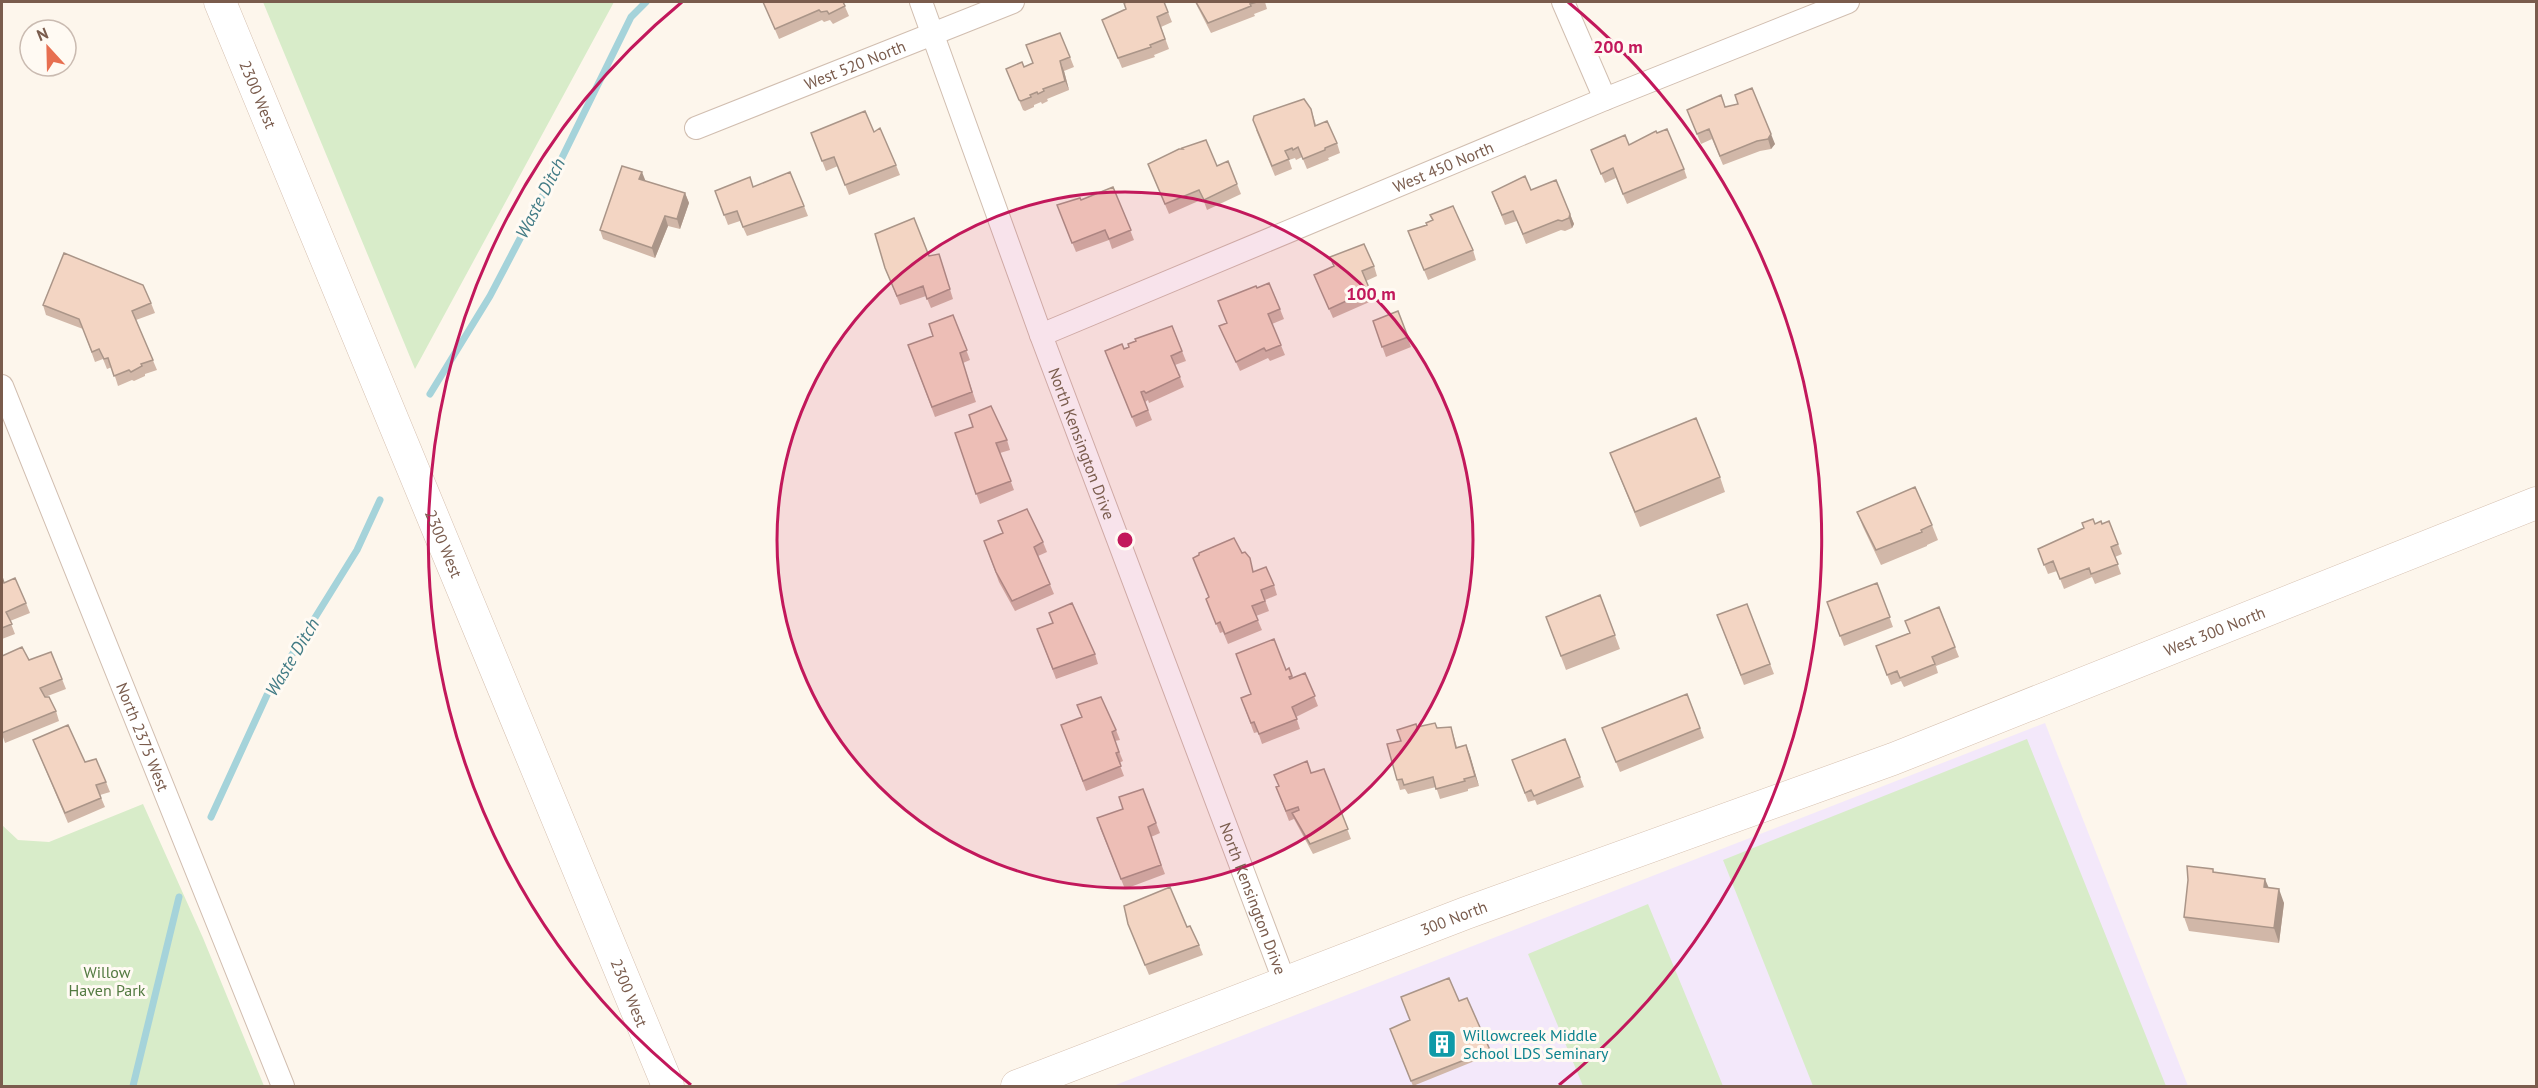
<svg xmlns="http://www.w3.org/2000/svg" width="2538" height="1088" font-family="'PT Sans',sans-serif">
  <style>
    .education { fill: #f3e8fa }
    .green { fill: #d8ecc9 }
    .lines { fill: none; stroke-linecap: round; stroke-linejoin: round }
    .stream { stroke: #a5d3da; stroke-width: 7 }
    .street-casing { stroke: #d1beb0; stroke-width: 24 }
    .secondary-casing { stroke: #d6c0b0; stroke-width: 33 }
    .street { stroke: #fff; stroke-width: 22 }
    .secondary { stroke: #fff; stroke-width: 32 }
    .wall { fill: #d1b7a8 }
    .shaded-wall { fill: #aa9588 }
    .building { fill: #f3d5c3; stroke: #aa9588; stroke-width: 1.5 }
    .ring { fill: none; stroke: #c2185b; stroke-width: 3 }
    .labels { text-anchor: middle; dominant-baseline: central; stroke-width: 6; stroke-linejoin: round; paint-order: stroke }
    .street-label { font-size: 16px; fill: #7a5c4d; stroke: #fffaf3 }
    .park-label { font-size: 16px; fill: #537a41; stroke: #fffaf3 }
    .culture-label { font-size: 16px; fill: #0d838f; stroke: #fffaf3; text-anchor: start }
    .water-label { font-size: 18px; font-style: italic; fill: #437c86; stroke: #fffaf3 }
    .centre { fill: #c2185b; stroke: #fffaf3; stroke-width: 3 }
    .ring-label { font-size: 18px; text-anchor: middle; font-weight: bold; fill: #c2185b; stroke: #fffaf3; stroke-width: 6; stroke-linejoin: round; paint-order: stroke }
  </style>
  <rect width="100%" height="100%" fill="#fdf6ec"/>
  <path class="education" d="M2045,723l143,363h-1075z"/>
  <path class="green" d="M263,2h351l-199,367z
    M2027,739l139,347h-353l-90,-226z
    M143,804l60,134 61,148h-262v-261l16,15 31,2z
    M1648,904l75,182h-140l-55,-132z"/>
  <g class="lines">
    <path class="stream" d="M430,394l60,-98 65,-124 76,-155 15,-15
      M211,817l56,-122 90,-145 23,-50
      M133,1086l46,-189"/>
    <g class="street-casing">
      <g id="street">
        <path id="s1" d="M921,2l120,333 244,648"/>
        <path d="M1563,2l42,97"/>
        <path id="s2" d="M696,128l317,-126"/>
        <path id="s3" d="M1041,335l564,-236 243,-97"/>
        <path id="s4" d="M2,386l281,700"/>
      </g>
    </g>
    <g class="secondary-casing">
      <g id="secondary">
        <path id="s5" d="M220,2l448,1084"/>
        <path id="s6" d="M1017,1086l449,-173 427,-154 643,-256"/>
      </g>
    </g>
    <use href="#street" class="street"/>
    <use href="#secondary" class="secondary"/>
  </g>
  <path class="wall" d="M763,2h80l6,14 -16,8 -3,-4 -6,2 -2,-2 -43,19z
    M1164,2l8,20 -11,5 8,22 -15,6 1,2 -33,11 -16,-38z
    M1195,2h70l2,7 -13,5 1,2 -44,17z
    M1026,45l44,12 4,10 -10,4 5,19 -22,9 1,2 -6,3 -1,-2 -7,3v2l-9,4 -2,-1 -17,-41 18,-2 9,-4z
    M1725,107l50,37 -4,5 -11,2 -37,14 -11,-26 -11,5 -14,-34z
    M1311,109l5,16 21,18 3,10 -12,5 1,2 -22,9 -5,-12 -6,3 -1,-2 -6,2 3,9 -17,7 -19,-46z
    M874,132l22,33 4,10 -51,20 -11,-29 -12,5 -15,-38z
    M1629,145l55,24 3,9 -60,26 -11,-26 -11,5 -14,-33z
    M1217,166l20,18 4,10 -34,16 -4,-11 -34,15 -17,-40z
    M1556,180l18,44 -2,4 -7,3 -4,-1 -35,14 -9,-23 -12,4 -13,-33 39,-2z
    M645,181l40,12 4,10 -9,26 -12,-3 -13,32 -52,-19 -3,-9z
    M754,187l50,19 4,10 -61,20 -7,-15 -12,4 -13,-34z
    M1113,187l21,53 -22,9 -3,-9 -33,12 -19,-47 24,-5z
    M1433,220l40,30 3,10 -48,20 -16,-39z
    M939,254l14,45 -22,9 -5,-12 -26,9 -15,-37z
    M1374,266l3,10 -11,5 8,19 -41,18 -19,-43z
    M1257,288l23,21 4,10 -12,5 13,31 -15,6 -2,-3 -28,13 -21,-45 8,-3z
    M151,303l4,10 -19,7 21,50 -12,4v2l-11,5 -2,-1 -14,6 -6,-19 -5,2 -4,-10 -8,3 -12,-33 -37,-14 -3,-10z
    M1398,311l13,36 -25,10 -13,-36z
    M953,315l17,45 -7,3 13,39 -41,15 -27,-72 25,-9z
    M1172,326l14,35 -11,4 9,22 -35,16 -1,-3 -3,2 7,18 -16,7 -31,-76 19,-2z
    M955,433l52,7 3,10 -10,3 14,37 -34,14z
    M1610,453l110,24 5,15 -85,35z
    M1857,512l75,13 6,15 -11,5v1l-46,19 -18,-38z
    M2095,524h7l16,20 4,10 -7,3 6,17 -26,10 -3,-7 -28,12 -7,-18 -9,3 -10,-25z
    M984,541l59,1 4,10 -9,4 16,38 -39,17 -16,-29z
    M1242,553l12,19 20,13 3,10 -12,5 4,11 -13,5 6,14 -34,14 -5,-12 -3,1 -14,-34 2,-1z
    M2,577l2,6 22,20 4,10 -20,8 5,13 -13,5z
    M1877,583l16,44 -49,19 -17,-44z
    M1600,595l20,54 -54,21 -20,-53z
    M1747,604l27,70 -30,11 -27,-70z
    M1939,607l20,50 -23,9 2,7 -34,14 -3,-6 -10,4 -15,-39 33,-13z
    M1037,629l58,25 3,10 -42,15z
    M2,656l27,4 33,19 4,10 -21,8 11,14 3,10 -54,22 -3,-9z
    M1289,668l4,10 12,-5 13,33 -22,11 4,12 -38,15 -4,-12 -4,1 -13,-35 10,-4z
    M1687,694l17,44 -84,34 -18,-44z
    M1061,725l55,5 4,10 -5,1 8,20 -4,2 5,13 -38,15z
    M1417,727l20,1 14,-1 6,20 9,-2 13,41 -11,3v2l-28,8 -4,-12 -28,7 -3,-5 -5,1 -3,-10 4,-39z
    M1565,739l19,48 -47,18 -2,-5 -7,2 -16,-42z
    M33,740l73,42 4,10 -10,3 5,12 -37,16z
    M1324,769l27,70 -38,15 -19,-35 -5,2 -13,-34z
    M1143,789l17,44 -9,4 14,37 -40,15 -25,-61 23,-19z
    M2213,869l1,4 55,15 15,15 -5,40 -90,-12 -5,-14z
    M1128,924l59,3 12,18 4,10 -54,20z
    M1467,998l25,56 -79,32 -23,-57z"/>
  <path class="shaded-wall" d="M1060,61l4,10 5,19 -4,-9z
    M1771,134l4,10 -4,5 -3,-10z
    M642,172l4,10 -7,-3z
    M685,193l4,10 -9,26 -3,-10z
    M1570,214l4,10 -2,4 -3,-10z
    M665,216l3,10 -13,32 -3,-10z
    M1466,745l4,10 9,31 -4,-10z
    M2265,879l6,14 -7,-6z
    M2279,889l5,14 -5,40 -5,-15z"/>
  <path class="building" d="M763,2h80l2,4 -16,8 -2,-3 -6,1 -2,-2 -44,19z
    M1127,2h37l4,10 -11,5 8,22 -15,6 1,2 -33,11 -16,-38 24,-11 -2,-6z
    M1196,2h61l-7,2 1,2 -43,17z
    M1060,33l10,24 -10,4 5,20 -22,8 1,2 -6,3 -1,-2 -7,3 1,2 -10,4 -2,-1 -13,-31 16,-7 2,5 9,-4 -7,-18z
    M1752,88l19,46 -3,5 -11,2 -37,15 -11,-27 -12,5 -10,-24 34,-15 4,12 13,-3 -3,-9z
    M1304,99l7,10 4,17 12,-5 10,22 -12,5v2l-22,9 -5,-12 -5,3 -1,-2 -7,3 4,8 -17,7 -19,-46 1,-4z
    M865,111l9,21 6,-4 16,37 -51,20 -11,-28 -12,4 -11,-28z
    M1667,129l17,40 -61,25 -10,-26 -12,6 -10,-24 34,-15 4,10 27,-14 1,2z
    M1206,140l11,26 11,-5 9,23 -33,16 -5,-10 -34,14 -17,-40 31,-15h4l-1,-1z
    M622,166l20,6 -3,7 46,14 -8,26 -12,-3 -13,32 -52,-18z
    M790,172l14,34 -61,21 -6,-16 -13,4 -9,-24 35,-14 3,10z
    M1525,176l6,14 25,-10 14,34 -1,4 -7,3 -4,-1 -35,14 -10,-23 -11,4 -10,-23z
    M1113,187l18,43 -22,9 -4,-9 -33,13 -15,-38 23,-7 1,2z
    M1453,206l20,44 -49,20 -16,-39 19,-6 -1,-2 7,-3 -3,-5z
    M914,218l15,38 10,-2 11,35 -23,10 -4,-13 -26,10 -12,-28 -10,-34z
    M1364,244l10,22 -12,5 8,19 -41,19 -15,-34 20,-9 -4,-9z
    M64,253l79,32 8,18 -19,8 21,49 -12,4 1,2 -11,6 -2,-2 -15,6 -6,-18 -4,1 -5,-10 -7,3 -13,-33 -36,-14z
    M1269,283l11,26 -12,5 13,31 -15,6 -2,-3 -28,14 -17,-36 8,-3 -9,-22 38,-15 1,2z
    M1398,311l10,26 -26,10 -9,-26z
    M953,315l14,35 -7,3 12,39 -40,15 -24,-62 25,-9 -4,-12z
    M1172,326l10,25 -11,5 9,21 -34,16 -2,-2 -3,1 7,18 -16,7 -27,-66 17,-7 2,5 5,-2 -1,-3 8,-3 -1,-2z
    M991,406l16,34 -11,3 15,38 -35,13 -21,-61 18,-6 -4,-12z
    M1696,418l24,59 -85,35 -25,-59z
    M1915,487l17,38 -11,5 1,2 -46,18 -19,-38z
    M1027,509l16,33 -9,5 16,37 -38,17 -16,-29 -12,-31 19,-8 -5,-12z
    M2093,519l2,5 6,-3 1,3 7,-3 9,23 -7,3 7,17 -27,10 -2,-6 -29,11 -7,-18 -9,4 -6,-16 46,-21 -2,-5z
    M1234,538l8,15 3,-1 5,6 3,14 13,-5 8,18 -13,5 4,11 -13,5 6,14 -33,14 -5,-12 -4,2 -10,-25 3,-2 -16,-39 6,-3v-2z
    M2,577l2,6 11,-5 11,25 -20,9 6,12 -10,4z
    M1877,583l13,34 -50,19 -13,-34z
    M1600,595l15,40 -54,21 -15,-39z
    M1072,603l23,51 -42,15 -16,-40 16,-6 -4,-10z
    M1747,604l23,60 -29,11 -24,-60z
    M1939,607l16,40 -23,10 3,7 -35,14 -3,-7 -10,4 -11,-29 34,-13 -5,-12z
    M1274,639l12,31 3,-2 3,8 -3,1 1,2 15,-6 10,23 -23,11 5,12 -38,15 -5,-12 -3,1 -10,-25 10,-4 -15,-40z
    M22,647l7,13 22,-8 11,27 -22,9 5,9h4l7,14 -54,22v-77z
    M1687,694l13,34 -84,34 -14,-34z
    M1101,697l15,33 -4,2 7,20 -3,1 5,13 -38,15 -22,-56 21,-8 -5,-12z
    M1435,723l2,5 14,-1 5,21 10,-3 9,31 -11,3 1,2 -29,8 -3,-12 -29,8 -2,-6 -5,1 -10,-36 14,-3 -4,-11 19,-6 1,3z
    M68,725l17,37 11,-3 10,23 -10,3 5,13 -36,15 -32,-73z
    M1565,739l15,38 -46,19 -3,-6 -6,3 -13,-33z
    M1307,761l4,12 13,-4 24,60 -38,15 -18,-31 7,-3 -1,-3 -12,4 -10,-24 3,-1 -5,-11z
    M1143,789l13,34 -8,4 13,38 -40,14 -24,-61 26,-9 -4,-12z
    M2187,866l26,3v3l52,7 -1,8 15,2 -5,39 -90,-11 4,-37z
    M1170,887l17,40 3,-1 9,19 -54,20 -17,-41 -4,-18z
    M1449,978l10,23 8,-3 23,52 -79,31 -21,-52 20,-9 -9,-23z"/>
  <circle cx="1125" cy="540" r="348" fill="#c2185b" fill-opacity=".12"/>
  <g class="ring">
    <circle cx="1125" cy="540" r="348"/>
    <path d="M691 1085A697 697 0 0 1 682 2M1568 2A697 697 0 0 1 1559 1085"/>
  </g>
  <defs>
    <g id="building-square" transform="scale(1.5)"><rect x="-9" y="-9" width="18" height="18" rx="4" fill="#0f9aa8" stroke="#fffaf3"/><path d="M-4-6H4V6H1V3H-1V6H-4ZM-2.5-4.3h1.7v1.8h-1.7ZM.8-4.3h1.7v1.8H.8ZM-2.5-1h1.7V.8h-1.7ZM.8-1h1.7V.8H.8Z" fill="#fff"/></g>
  </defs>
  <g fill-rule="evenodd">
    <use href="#building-square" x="1442" y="1044"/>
  </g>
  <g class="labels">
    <g class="street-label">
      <text stroke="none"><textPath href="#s2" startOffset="171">West 520 North</textPath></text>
      <text stroke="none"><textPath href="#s5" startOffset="100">2300 West</textPath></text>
      <text stroke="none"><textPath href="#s3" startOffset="436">West 450 North</textPath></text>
      <text stroke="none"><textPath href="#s1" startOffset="470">North Kensington Drive</textPath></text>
      <text stroke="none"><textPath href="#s5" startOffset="586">2300 West</textPath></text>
      <text stroke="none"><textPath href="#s6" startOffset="1281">West 300 North</textPath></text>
      <text stroke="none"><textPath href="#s4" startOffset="378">North 2375 West</textPath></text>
      <text stroke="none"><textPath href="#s1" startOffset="956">North Kensington Drive</textPath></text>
      <text stroke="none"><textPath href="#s6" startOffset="468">300 North</textPath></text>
      <text stroke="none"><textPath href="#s5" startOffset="1072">2300 West</textPath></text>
    </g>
    <g class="park-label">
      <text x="107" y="972">Willow<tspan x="107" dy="18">Haven Park</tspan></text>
    </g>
    <g class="culture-label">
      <text x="1463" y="1035">Willowcreek Middle<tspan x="1463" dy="18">School LDS Seminary</tspan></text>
    </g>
    <g class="water-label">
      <text transform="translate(540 198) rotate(-63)">Waste Ditch</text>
      <text transform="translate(292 657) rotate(-59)">Waste Ditch</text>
    </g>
  </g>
  <circle cx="1125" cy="540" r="9" class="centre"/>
  <g class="ring-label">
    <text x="1618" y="53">200 m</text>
    <text x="1371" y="300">100 m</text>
  </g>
  <rect width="2538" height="1088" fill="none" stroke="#7a5c4d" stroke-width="6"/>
  <g transform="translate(48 48) rotate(338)"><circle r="28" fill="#fffaf3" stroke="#cabbb1" stroke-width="1.5"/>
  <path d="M0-4.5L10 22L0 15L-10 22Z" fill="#e76f51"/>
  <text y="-9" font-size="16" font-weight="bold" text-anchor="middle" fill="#7a5c4d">N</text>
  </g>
</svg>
